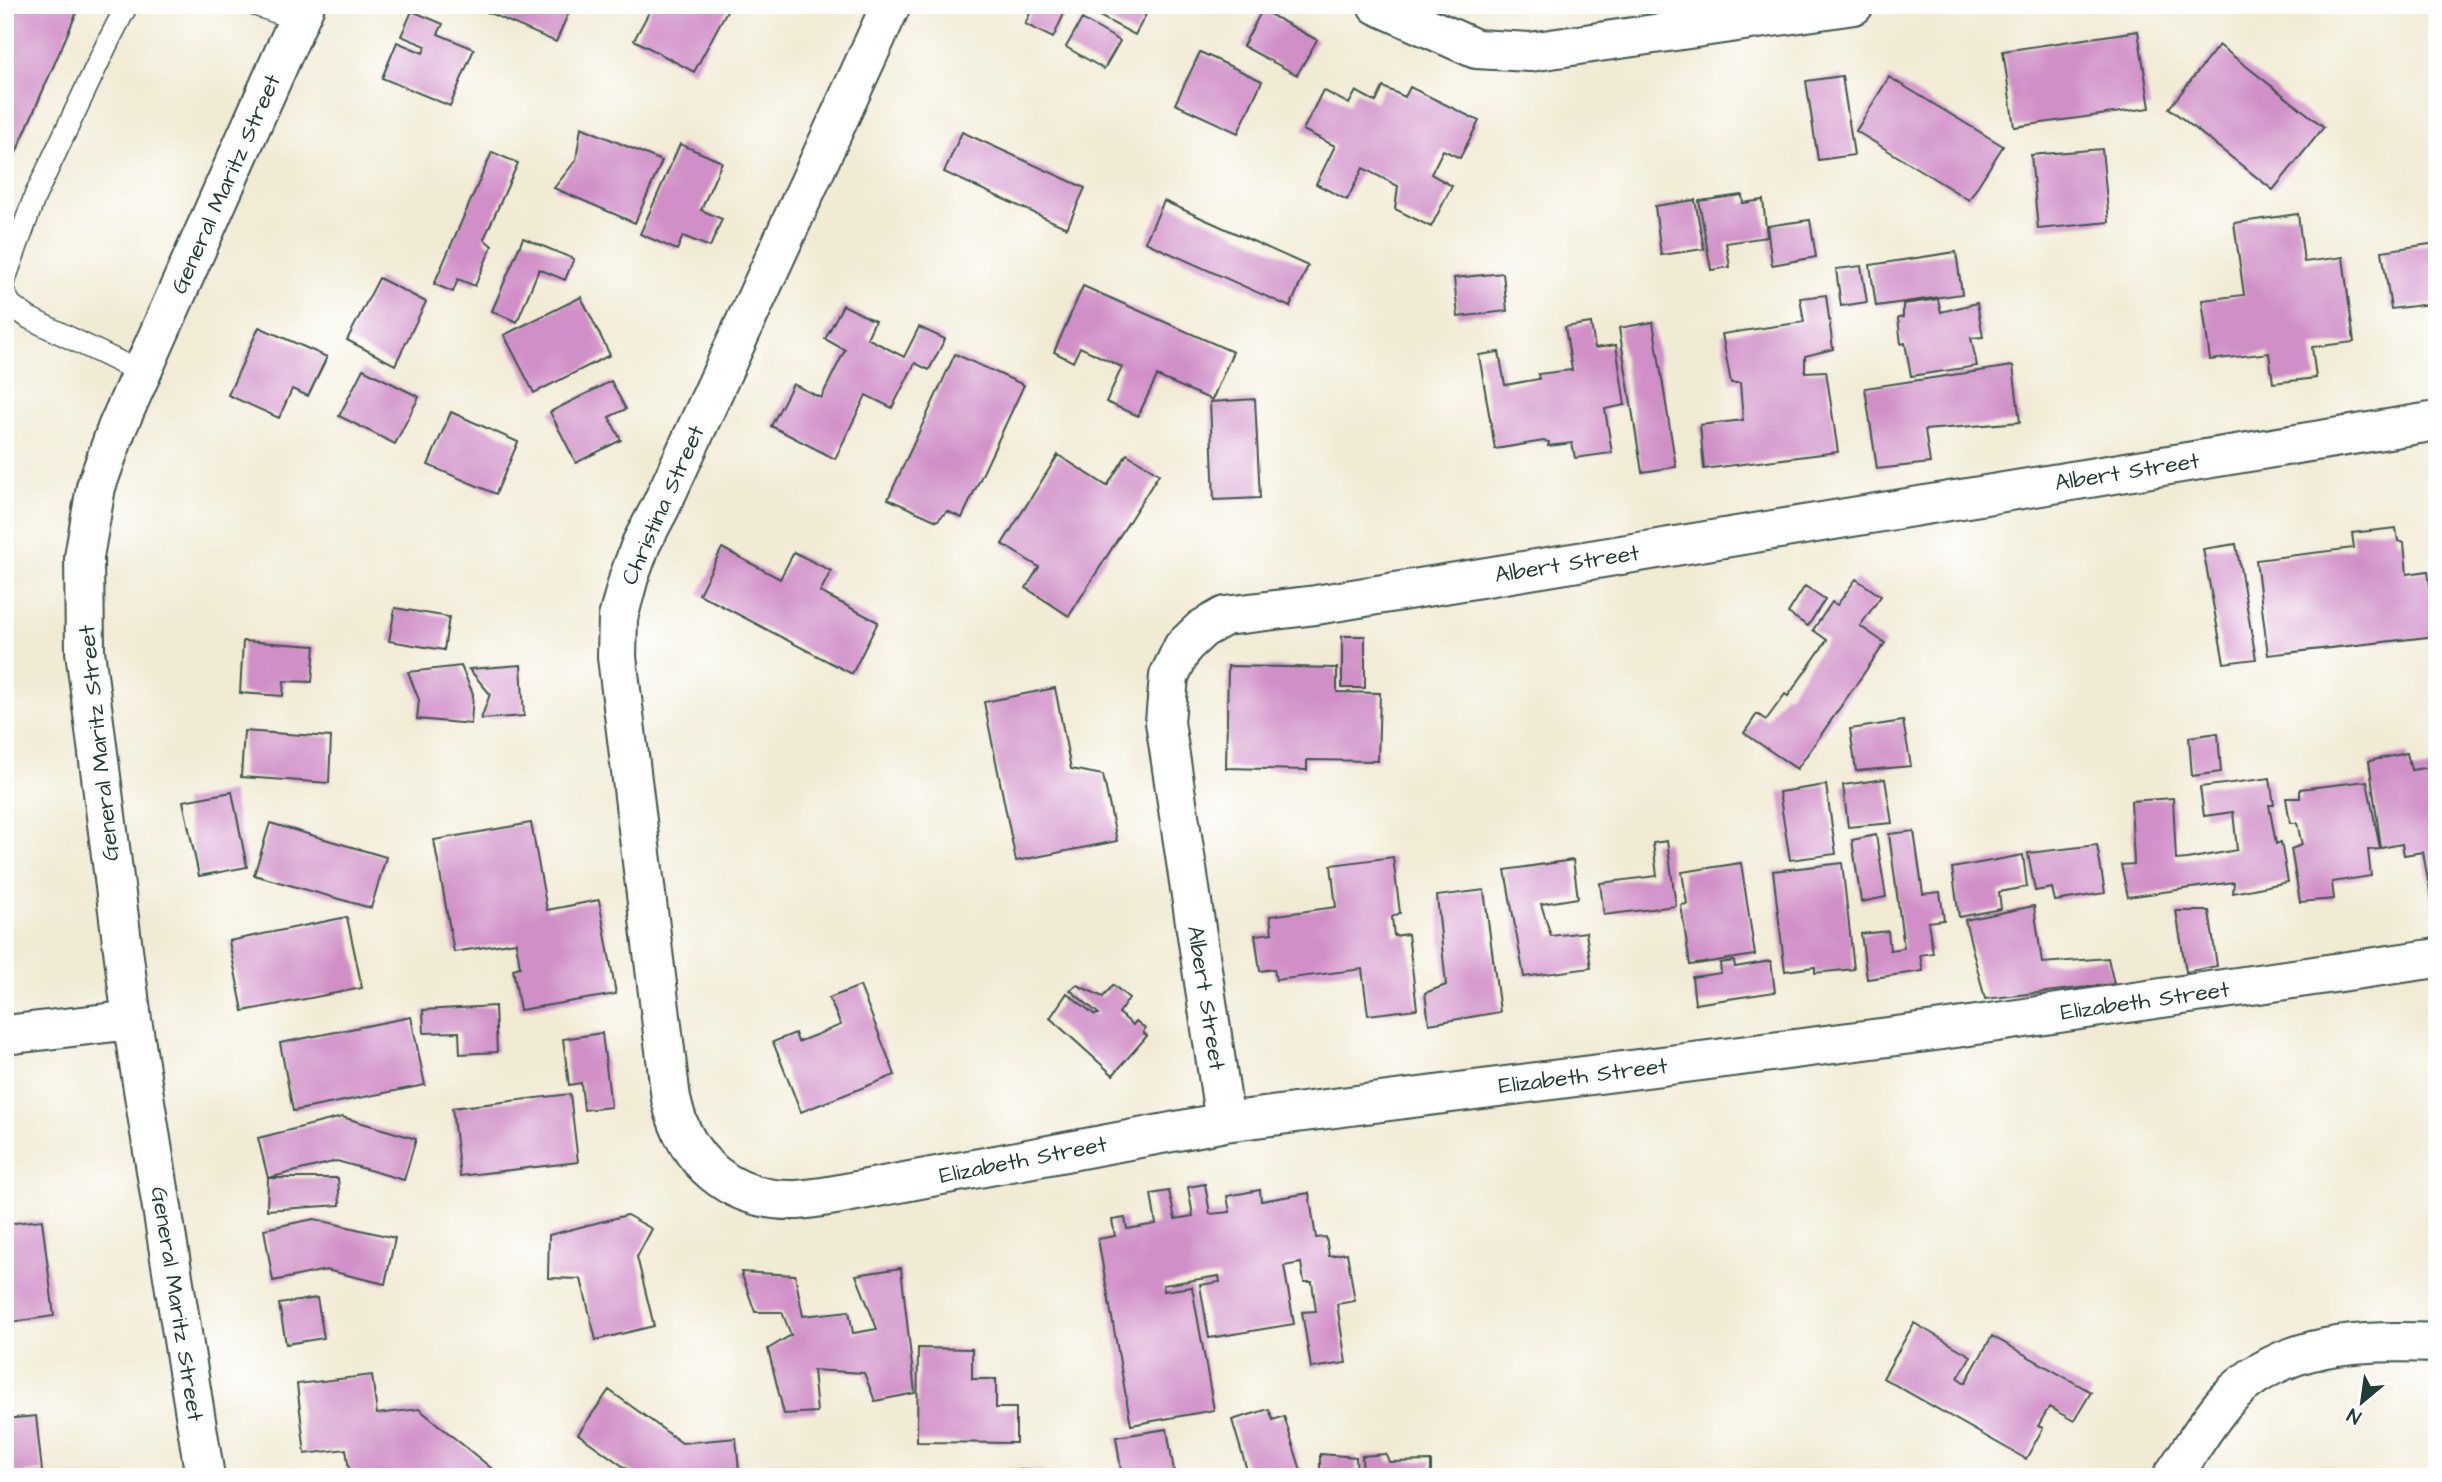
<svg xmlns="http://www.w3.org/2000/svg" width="2442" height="1482" font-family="'Architects Daughter',sans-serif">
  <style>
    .building { fill: #d090c7 }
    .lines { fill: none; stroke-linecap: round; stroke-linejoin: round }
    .service-casing { stroke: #3e574c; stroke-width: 24 }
    .minor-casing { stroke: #3e574c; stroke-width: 42 }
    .service { stroke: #fff; stroke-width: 21 }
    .minor { stroke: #fff; stroke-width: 38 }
    .labels { text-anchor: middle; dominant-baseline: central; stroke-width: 7; stroke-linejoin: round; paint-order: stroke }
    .street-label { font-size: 23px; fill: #1f3d34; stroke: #fff }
  </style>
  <rect width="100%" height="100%" fill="#fff"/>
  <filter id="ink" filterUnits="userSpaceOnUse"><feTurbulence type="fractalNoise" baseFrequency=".0143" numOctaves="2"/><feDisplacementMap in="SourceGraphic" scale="14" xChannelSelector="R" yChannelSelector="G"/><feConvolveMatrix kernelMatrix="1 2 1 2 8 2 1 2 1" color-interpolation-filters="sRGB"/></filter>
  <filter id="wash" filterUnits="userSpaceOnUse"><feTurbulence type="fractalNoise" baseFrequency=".00686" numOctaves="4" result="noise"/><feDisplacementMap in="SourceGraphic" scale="28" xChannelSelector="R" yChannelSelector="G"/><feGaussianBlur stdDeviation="1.57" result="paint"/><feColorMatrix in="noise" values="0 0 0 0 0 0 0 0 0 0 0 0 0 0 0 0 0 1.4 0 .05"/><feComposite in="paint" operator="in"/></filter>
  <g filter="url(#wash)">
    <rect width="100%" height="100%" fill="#f1ebd4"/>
    <g id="blocks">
      <path class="building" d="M5,5h75l-75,173z
        M471,5h101l-16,37z
        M653,5h77l-36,67 -60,-32z
        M1034,5h34l-15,33 -28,-14z
        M1086,5h65l-16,30 -51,-27z
        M1262,10l55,30 -20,35 -54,-29z
        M412,11l31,13 -5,10 36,15 -24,57 -68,-28 15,-36 26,11 3,-7 -25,-10z
        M1082,19l38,22 -16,28 -38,-22z
        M2138,31l12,77 -136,19 -11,-76z
        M2219,45l105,82 -51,63 -104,-82z
        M1200,52l62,29 -24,52 -63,-29z
        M1842,76l12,79 -36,5 -12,-79z
        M1889,77l114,69 -34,54 -113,-69z
        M1383,87l22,10 5,-10 69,34 -19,37 -17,-8 -12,24 21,12 -21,41 -36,-18 3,-23 -35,-18 -16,32 -31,-16 19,-38 -32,-16 20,-40 26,14 7,-13 20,11z
        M581,127l81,34 -27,62 -81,-35 22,-28z
        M962,132l123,56 -18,40 -123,-56z
        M680,144l42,18 -21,48 21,9 -12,28 -27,-11 -6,14 -37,-16z
        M2102,149l7,73 -71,7 -7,-74z
        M492,152l26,11 -34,76 8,7 -17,40 -17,-7 -5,13 -19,-8z
        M1742,195l1,8 20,-3 4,37 -41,6 4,24 -19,3 -12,-69z
        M1695,200l9,49 -43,6 -6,-49z
        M1164,201l144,65 -18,41 -145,-65z
        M2298,214l6,48 39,-5 11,85 -42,5 4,31 -43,5 -4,-30 -59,7 -8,-60 42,-5 -10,-72z
        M1810,220l6,37 -44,8 -5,-39z
        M523,238l51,21 -9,21 -26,-11 -22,53 -25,-11z
        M2437,243v60l-46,6 -9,-58z
        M1956,252l6,42 -86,12 -6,-41z
        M1861,266l6,36 -26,4 -5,-37z
        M1503,273l4,38 -49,6 -4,-39z
        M379,278l47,24 -31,63 -48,-25z
        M1083,286l150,66 -21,48 -55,-24 -19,40 -32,-14 16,-35 -42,-20 -7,15 -19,-10z
        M1826,295l7,54 -28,7v16l21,-1 12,81 -134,17 -4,-44 43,-5 -3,-37h-9l-9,-49 82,-12 -4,-24z
        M581,297l29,58 -76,38 -30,-58z
        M1938,299l3,13 36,-9 6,34 -12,1 6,28 -66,10 -6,-33 -4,1 -3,-26 5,-1v-13z
        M843,305l32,16 -8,17 37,19 15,-30 26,12 -16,31 -14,-7 -23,45 -26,-13 -31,64 -64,-33 22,-42 28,14 24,-48 -20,-11z
        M1653,322l23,145 -34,5 -23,-144z
        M1591,323l4,25 21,-3 9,60 -20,4 7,44 -37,5 -3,-15 -24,3 1,-4 -5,-1 -49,8 -16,-94 20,-3 6,33 34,-6 -1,-5 34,-4 -7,-43z
        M259,327l68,30 -19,39 -16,-7 -13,29 -51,-23z
        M955,354l69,31 -62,133 -15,-7 -10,10 -49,-22z
        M2013,366l7,56 -95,8 5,33 -53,6 -12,-81z
        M363,369l56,28 -24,47 -56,-28z
        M611,381l15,28 -17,8 12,23 -45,23 -26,-51z
        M1255,399l5,99 -46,2 -4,-98z
        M451,412l67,30 -22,52 -68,-29z
        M1127,454l32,20 -90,142 -43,-28 13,-21 -37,-23 56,-89 49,31z
        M2396,528l2,13 6,2 3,31 21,-3 8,65 -168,19 -12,-95 98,-12 -2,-15z
        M2236,544l20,115 -32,4 -21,-114z
        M722,548l58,31 14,-27 37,19 -11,21 58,30 -26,52 -153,-80z
        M1856,579l25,17 -21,30 25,17 -88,126 -53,-36 13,-19 9,6 19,-26 3,2 39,-56 -14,-10 19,-28 5,3z
        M1805,586l20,13 -17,27 -20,-13z
        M395,608l54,9 -5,33 -55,-9z
        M1342,636h23v52h-23z
        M243,641l72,5 -3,36 -28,-1 -1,15 -43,-3z
        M521,665l3,51 -43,3 9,-25 -21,-25z
        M461,666l12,28 -2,30 -54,-5 2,-19 -11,-28z
        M1228,666l109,2v24l43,1 -2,68 -71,-1v10l-81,-2z
        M1055,688l16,81 32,6 14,66 -101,20 -32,-159z
        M1903,721l8,45 -55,5 -6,-42z
        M244,731l87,6 -2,46 -88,-6z
        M2218,733l3,39 -29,4 -3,-39z
        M2407,753l4,17 26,-4v114l-9,1 -5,-29 -19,3 -2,-11 -21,4 -12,-87z
        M2270,778l4,27h-5l7,39 5,-2 7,40 -55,11 1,-11 -106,15 -7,-32 13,-1 -3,-63 42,-3 3,62 11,-1 50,-9 -4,-38 -29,4 -4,-29z
        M1885,779l7,44 -44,4 -5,-42z
        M2367,781l13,68 -12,1 3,26 -39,6 2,17 -34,3 -9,-53 11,-4 -5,-22h-7l-4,-25h14v-9z
        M1826,785l10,69 -46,6 -11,-68z
        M232,792l15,75 -48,9 -16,-75z
        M270,823l116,34 -15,51 -117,-33z
        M531,823l16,87 52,-10 17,94 -96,16 -7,-41 7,-2 -4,-25 -62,10 -20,-112z
        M1914,831l9,63 17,-2 4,28 -16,2 5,31 -13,2 3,16 -56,8 -6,-45 27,-3 2,19 14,-2 -15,-114z
        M1876,835l10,62 -25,5 -9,-62z
        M1667,841l9,65 -72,9 -4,-32 57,-7 -4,-33z
        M2097,845l8,48 -50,8 -3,-13 -17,3 -7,-38z
        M2023,855l4,32 -28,5 2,17 -42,8 -7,-49z
        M1393,857l7,56 -8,4 2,19 14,-2 9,75 -49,6 -6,-46 -86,11 -2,-11 -14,2 -5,-36 17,-2 -2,-17 66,-9 -5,-42z
        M1573,860l5,38 -37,6 10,32 35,-4 5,36 -67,9 -19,-107z
        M1741,863l14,92 -65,10 -9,-60 6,-1 -5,-32z
        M1842,863l12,106 -39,4v-6l-30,4 -12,-100z
        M2437,884v30l-3,1 -5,-30z
        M1484,890l16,122 -71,12 -4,-31 21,-8 -9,-89z
        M2034,906l8,57 66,-5 6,26 -129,15 -20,-79z
        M2176,911h33l8,55 -31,6z
        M347,917l15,71 -119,23 -14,-70z
        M1734,961l1,6 36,-6 4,31 -80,12 -3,-27 29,-4 -1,-10z
        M1077,985l26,12 10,-12 16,13 -10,15 14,12 3,-4 9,7 -2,4 4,4 -34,39 -63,-57 17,-25 28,22 4,-1 -29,-24z
        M860,986l35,89 -94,37 -28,-70 22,-9 3,9 43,-17 -12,-27z
        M495,1006l2,46 -37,2 -1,-22 -35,1 -1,-23z
        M411,1017l14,68 -132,26 -13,-68z
        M602,1033l9,74 -27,3 -3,-27 -12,2 -6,-46z
        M570,1094l8,68 -118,14 -8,-68z
        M342,1117l74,22 -12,41 -67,-19 -69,17 -10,-40z
        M268,1178h70l2,27 -73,5z
        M1205,1184l5,30 20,-2 -3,-16 33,-6 1,11 48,-8 7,45 10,-1 3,19 18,-3 8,48 -18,3 9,59 -35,5 -9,-56 14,-1 -4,-29h-8l-3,-19 -17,3 10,58 -85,14 -9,-53 20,-3 -1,-6 -56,9 1,6 28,-4 22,123 -83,15 -33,-186 17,-3 -3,-16 13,-2 2,11 29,-5 -5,-30 18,-3 6,28 18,-3 -5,-29z
        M627,1215l25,14 -15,28 17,69 -58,14 -15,-61 -33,-1 1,-43z
        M314,1219l81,19 -10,46 -59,-14 -53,11 -9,-52z
        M42,1220l12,96 -49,7v-99z
        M901,1268l14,125 -40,8 -11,-28 -51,-3 4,42 -33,2 -16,-65 23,-14 -9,-23h-27l-14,-40 54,3 8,41 46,-5 4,22 24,-4 -21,-54z
        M317,1298l7,40 -38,6 -7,-40z
        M1914,1323l57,33 -13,22 7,5 27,-47 99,56 -17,29 -25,-14 -11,19 5,2 -17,31 -143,-81z
        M918,1348l54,1v30h24v29h20v35l-99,-1z
        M372,1375l5,39 42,-5 83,68h-152l-4,-28 -41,5 -8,-70z
        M609,1390l73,53 54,-5 3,33 -62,6h-39l-60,-43z
        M1269,1409l4,11 11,-4 19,61h-54l-17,-57z
        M36,1416l6,55 -37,4v-56z
        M1167,1429l8,48h-53l-6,-40z
        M1320,1454l36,3 1,20h-37z
        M1386,1454l3,8 42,-1v16h-68l-1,-21z
        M1014,1470l29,1v6h-29z"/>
    </g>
  </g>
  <g filter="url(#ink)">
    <use href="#blocks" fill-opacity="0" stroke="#3e574c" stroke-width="2"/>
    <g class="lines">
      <g class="service-casing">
        <path id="service" d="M255,5l44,15
          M5,279l30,-83 71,-150 21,-41
          M5,295l6,10 18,13 113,55"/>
      </g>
      <g class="minor-casing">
        <path id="minor" d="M891,5l-231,503 -19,36 -12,33 -11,41 -1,39 54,442c14,63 60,103 126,101 13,-1 26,-3 38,-5l390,-73 710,-91 502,-73
          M1377,5l99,44 54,3 324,-47
          M5,1035l127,-15
          M1225,1122l-60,-400 4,-46 14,-29 19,-18 23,-13 91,-11 1121,-184
          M205,1477l-73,-457 -47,-369 -1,-94 12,-70 21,-59 188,-423
          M2172,1477c18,-25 36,-58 57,-80 55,-56 134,-57 208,-54"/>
      </g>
      <use href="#service" class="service"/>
      <use href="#minor" class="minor"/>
    </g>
  </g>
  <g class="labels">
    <g class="street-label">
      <text transform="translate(226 184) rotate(-66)">General Maritz Street</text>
      <text transform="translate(2127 472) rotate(-9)">Albert Street</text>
      <text transform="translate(663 505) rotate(-66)">Christina Street</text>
      <text transform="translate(1567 564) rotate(-9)">Albert Street</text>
      <text transform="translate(99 743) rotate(-96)">General Maritz Street</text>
      <text transform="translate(1206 998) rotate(81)">Albert Street</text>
      <text transform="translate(2145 1001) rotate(-8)">Elizabeth Street</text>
      <text transform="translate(1583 1076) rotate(-7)">Elizabeth Street</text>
      <text transform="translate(1023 1160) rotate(-11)">Elizabeth Street</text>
      <text transform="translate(177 1304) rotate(81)">General Maritz Street</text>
    </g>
  </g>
  <rect width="2442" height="1482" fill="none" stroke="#fff" stroke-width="28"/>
  <g transform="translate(2362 1402) rotate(209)" stroke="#ffffff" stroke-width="5" paint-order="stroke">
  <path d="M0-5L12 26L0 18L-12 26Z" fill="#1f3d34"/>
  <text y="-10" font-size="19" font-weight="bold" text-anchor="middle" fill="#1f3d34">N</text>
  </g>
</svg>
